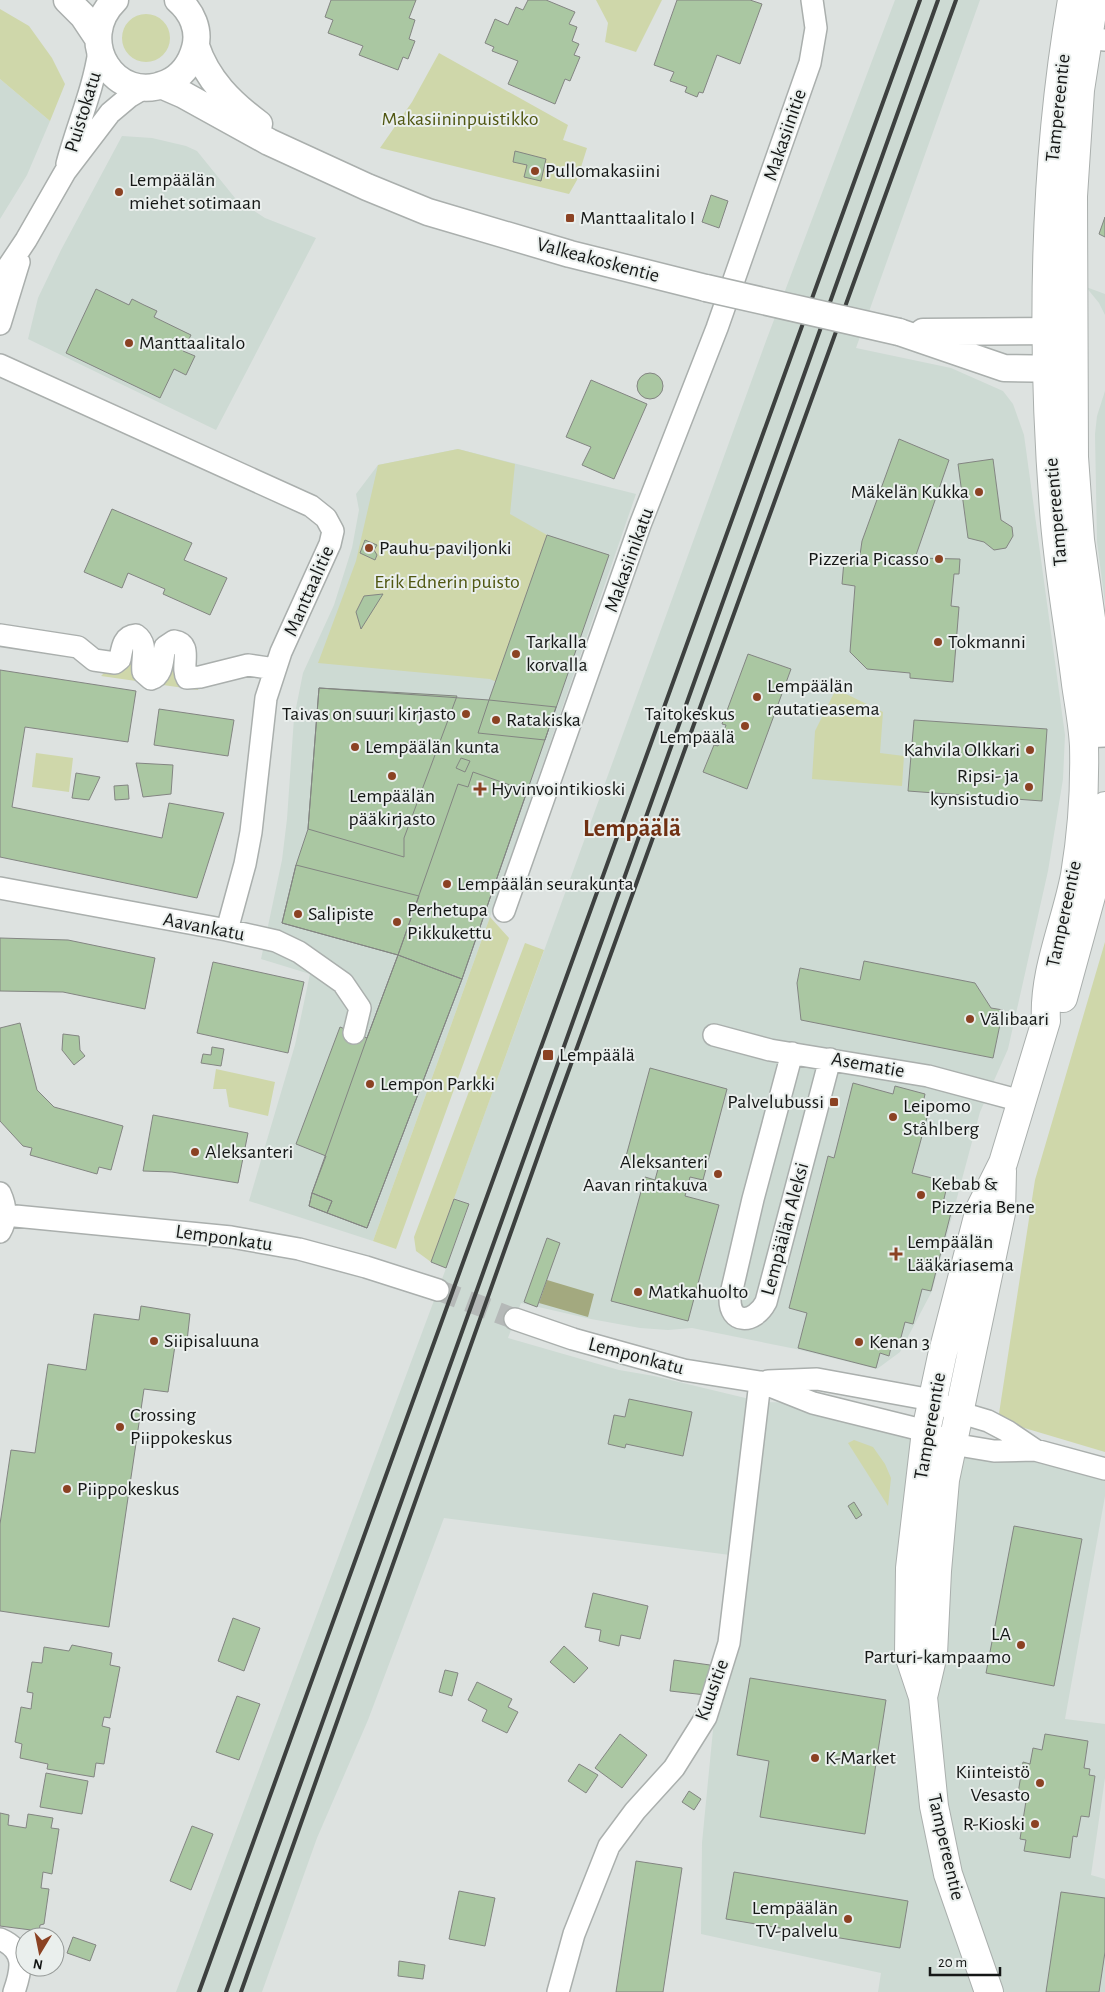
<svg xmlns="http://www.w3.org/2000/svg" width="1105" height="1992" font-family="'Alegreya Sans',sans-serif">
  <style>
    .built { fill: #cddad3 }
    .green { fill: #cfd7aa }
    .forest { fill: #a3a97f }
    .building { fill: #aac7a2; stroke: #838582 }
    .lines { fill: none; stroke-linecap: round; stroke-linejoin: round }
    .minor-tunnel { stroke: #b5b9b8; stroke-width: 21; stroke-dasharray: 21 11; stroke-linecap: butt }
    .minor-casing { stroke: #aaafad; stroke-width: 24 }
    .tertiary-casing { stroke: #aaafad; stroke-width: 29 }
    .secondary-casing { stroke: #aaafad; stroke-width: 30 }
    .minor { stroke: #fff; stroke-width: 21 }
    .tertiary { stroke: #fff; stroke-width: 26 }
    .secondary { stroke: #fff; stroke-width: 28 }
    .rail { stroke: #3d403f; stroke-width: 4 }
    .tertiary-bridge-casing { stroke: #aaafad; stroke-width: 29; stroke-linecap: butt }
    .tertiary-bridge { stroke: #fff; stroke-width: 26 }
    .poi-dot { fill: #8b4223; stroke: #eaefed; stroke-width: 2 }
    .labels { text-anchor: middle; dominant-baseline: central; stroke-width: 4; stroke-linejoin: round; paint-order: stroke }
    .street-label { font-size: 20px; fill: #151716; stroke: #eaefed }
    .park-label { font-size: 20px; fill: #505712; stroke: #eaefed }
    .poi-label { font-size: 20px; fill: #151716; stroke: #eaefed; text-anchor: start }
    .district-label { font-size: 25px; font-weight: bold; fill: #703012; stroke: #eaefed }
  </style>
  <rect width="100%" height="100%" fill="#dde2e0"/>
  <path class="built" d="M895,0h85l-124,348 95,20 52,23 10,13 11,31 41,300 -2,44 -15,92 -40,178 -28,63 -48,179 -32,61 -23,17 -81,-20 -104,-21 -24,2 -28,-2 -49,-9 -70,-16 -13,35 111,32 35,6 108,26 51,1 292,77v16l-40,223 40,5v54l-14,97 14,4v113h-227l3,-19 -180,-39 1,-91 28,-288 -286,-37 -76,202 -51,118 -55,154h-86l294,-788 -16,-6 312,-857z
    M0,79l50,42 -23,54 -27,44z
    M122,136l30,2 34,8 11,5 38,47 30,20 51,20 -100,192 -188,-91 10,-41 23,-48z
    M1086,287l19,7v21l-6,-12z
    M1105,391v212l-8,-61 -2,-108 2,-18z
    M458,449l178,45 -146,423 -117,324 -124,-40 46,-156 15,-71 -49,-15 21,-99 5,-41 7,-101 9,-45 31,-68 18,-57 7,-38 -3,-16 22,-29z"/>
  <path class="green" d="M596,0h66l-26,52 -31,-10 3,-19z
    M0,9l29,17 23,32 13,26 -15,37 -50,-42z
    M122 38a24 24 0 1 1 48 0a24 24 0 1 1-48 0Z
    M439,53l129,72 -5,15 24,8 -10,32 -8,14 -189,-46 32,-46z
    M458,449l57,15 -5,50 37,21 62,20 -15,42 -58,104 -46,-22 -172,-16 38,-102 22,-96z
    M126,662l12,2 5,18 -42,-6 5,-5z
    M167,668l11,2 21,16 -1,4 -42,-6z
    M836,689l47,23 -3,41 24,3 -2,30 -90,-7 3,-48z
    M36,753l37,5 -4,34 -37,-5z
    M490,917l19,21 -113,311 -23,-8z
    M1105,942v510l-107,-32 37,-240z
    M525,943l19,7 -113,312 -15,-11 -2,-14z
    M216,1069l59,13 -7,34 -39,-9 -3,-18h-13z
    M854,1440l19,7 12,17 6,14 -3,28 -40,-63z"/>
  <path class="forest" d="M547,1280l47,14 -6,23 -49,-14z"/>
  <path class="building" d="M331,0h85l-7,18 6,2 -6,19 6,2 -7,18 -5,-2 -5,13 -39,-15 4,-9 -35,-13 5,-13 -8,-3z
    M528,0h18l29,12 -6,12 8,3 -5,14 7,3 -5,11 6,2 -10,24 -5,-2 -10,25 -47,-20 10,-23 -26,-10 2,-4 -9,-4 10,-24 13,6 8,-18 7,3z
    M677,0h73l12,4 -22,60 -23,-9 -14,38 -4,-1 -2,5 -12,-5 2,-5 -17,-6 4,-9 -20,-7z
    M515,151l31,8 -5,22 -17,-4 3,-12 -14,-3z
    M711,195l17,6 -9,27 -17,-6z
    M1105,217v20l-6,-3z
    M96,289l33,16 3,-6 12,6 13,6 -3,6 37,18 -8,16 12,5 -9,19 -12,-6 -14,29 -94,-45z
    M637 386a13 13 0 1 1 26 0a13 13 0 1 1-26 0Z
    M591,380l56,24 -33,75 -32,-14 9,-18 -25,-10z
    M899,439l50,21 -34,98 45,1 -1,15h-5l-3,32 8,1 -6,75 -43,-4v-5l-43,-4 -17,-17 5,-66 -13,-2 2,-23 15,1 3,-21z
    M993,459l8,61 11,7 1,9 -7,12 -12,2 -10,-8 -16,-4 -10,-74z
    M112,509l80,34 -8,17 43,18 -17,37 -47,-21 2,-5 -37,-16 -6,15 -38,-16z
    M547,535l62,20 -147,424 -95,249 -58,-22 3,-13 55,-155 31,-83 -116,-32 14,-58 12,-36 11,-141 170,12z
    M365,540l12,5 -3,5 3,5 -2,5 -15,-7z
    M383,594l-22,35 -5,-17 8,-16z
    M748,654l43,15 -44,120 -44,-17 11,-27 4,1 8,-21 -4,-1z
    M0,670l136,21 -8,51 -103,-15 -13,80 150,31 7,-35 55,10 -27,85 -197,-41z
    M319,688l138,8 -53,142v19l-96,-28z
    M489,700l67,7 -11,33 -67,-7z
    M159,709l75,11 -6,36 -74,-11z
    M914,720l133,9 -5,72 -134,-10z
    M461,758l9,3 -5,11 -9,-4z
    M136,763l37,2 -2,29 -28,3z
    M473,772l54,19 -65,188 -64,-24 60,-171 10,3z
    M76,773l24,4 -11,23 -17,-2z
    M128,785l1,14 -14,1 -1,-14z
    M296,865l123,31 -21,59 -116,-32z
    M0,938l68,2 87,18 -10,51 -82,-17 -63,-1z
    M398,955l64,24 -95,249 -40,-15 5,-12 -20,-8 14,-37 -30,-12 44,-117 27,11z
    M864,961l111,22 16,25 12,2 -10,48 -192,-38 -4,-37 3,-15 60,12z
    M213,962l91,20 -16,71 -91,-20z
    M20,1023l17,67 17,17 69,19 -12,44 -12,-3 -2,7 -67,-19 2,-7 -9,-2 -23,-25v-93z
    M63,1034l16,2 1,14 5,6 -11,9 -12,-15z
    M212,1047l12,2 -3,17 -20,-3 2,-9 8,1z
    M650,1068l77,21 -24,91 -13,-3 -5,19 34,9 -31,116 -77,-20 34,-124 10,3 3,-11 -33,-9z
    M853,1083l40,11 2,-8 30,8 -3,14 7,2 -17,63 36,9 -5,21 10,2 -22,86 -9,-2 -9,35 -8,-2 -5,19 -7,-2 -4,17 -9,-3 -4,15 -78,-20 9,-35 -18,-5 39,-152 6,2z
    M153,1115l95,18 -10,50 -66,-11 -29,-1z
    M312,1193l20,8 -5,12 -18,-7z
    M454,1199l15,5 -23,64 -15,-6z
    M547,1238l13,5 -23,64 -13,-5z
    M141,1306l49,8 -3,27 -11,-2 -8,53 -24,-3 -35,238 -109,-16v-87l11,-74 24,3 13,-89 38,6 8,-56 45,6z
    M629,1399l63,13 -9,44 -57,-12 -1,4 -17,-4 6,-29 11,2z
    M854,1502l8,13 -6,4 -8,-13z
    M1014,1526l68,13 -28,147 -68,-13z
    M593,1593l55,13 -8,33 -19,-4 -2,11 -20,-5 2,-11 -16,-3z
    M233,1618l27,10 -16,43 -26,-10z
    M72,1645l40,8 -2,12 10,2 -10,51 -6,-1 -2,9 8,2 -6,36 -8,-1 -2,14 -47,-8 1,-5 -28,-6 2,-14 -7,-2 6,-35 10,2 2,-16 -6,-1 5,-30 10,1 2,-16 25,4z
    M564,1646l24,22 -14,15 -24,-21z
    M674,1660l36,5 -4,30 -36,-4z
    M445,1670l13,3 -6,23 -13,-4z
    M750,1678l136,22 -21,134 -105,-17 9,-56 -32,-6z
    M477,1682l35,17 -4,8 10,5 -11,21 -25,-12 5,-11 -19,-10z
    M237,1696l23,8 -21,56 -23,-8z
    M620,1734l27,21 -25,33 -27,-20z
    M1045,1734l43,7 -4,27 6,1 -1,6 6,1 -6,41 -8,-1 -4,21 -4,-1 -3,22 -46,-7 2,-11 -6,-1 6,-38 -9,-1 6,-38 7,2 3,-16 9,2z
    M579,1764l19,11 -12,18 -18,-12z
    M46,1773l42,8 -6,33 -42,-7z
    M689,1791l12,8 -7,11 -12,-8z
    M0,1813l9,2 -1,10 18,3 2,-14 25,4 -2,10 8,1 -7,45 -9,-2 -2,16 8,1 -5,35 -4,1 -1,6 -39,-5z
    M192,1826l21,8 -22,56 -21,-9z
    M636,1861l46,7 -19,124h-47z
    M734,1872l174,29 -8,47 -174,-29z
    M459,1891l36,7 -10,48 -36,-7z
    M1061,1892l44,6v54l-6,40h-53z
    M73,1937l23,8 -6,16 -23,-8z
    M399,1961l26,4 -2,14 -25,-3z"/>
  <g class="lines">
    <path class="minor-tunnel" d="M438,1290l77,29"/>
    <g class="minor-casing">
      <path id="minor" d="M1087,38l18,2
        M67,164c10,-38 26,-73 32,-113
        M0,279l26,-39 39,-68 45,-59 19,-16 17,-10
        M0,324l19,-62
        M0,365l311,141 15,12 7,13 -3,13 -49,108 -15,46 -15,134 -6,32 -18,66
        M0,635l78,12 16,13 21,3 5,-4c2,-11 3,-23 16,-24 13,9 5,24 7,37l8,7c13,-4 11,-21 14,-32l9,-6c20,3 6,25 13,37l13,-1 48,-12 27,4
        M1083,737l22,-1
        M0,888l227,42 49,11 23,11 44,31 17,25 -6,25
        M504,911l136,-386 77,-197 93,-265 6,-35 -4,-28
        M714,1035l56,15 158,26 93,25
        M792,1053l-39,146 -23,99c-1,26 24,27 36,4l64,-243
        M0,1193c6,13 7,27 0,39
        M5,1215l226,22 68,12 67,18 72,23
        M515,1319l58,20 111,31 76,12 53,21 113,28 26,13 42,7 41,-1 70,19
        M768,1381l49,-2 115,21 26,12 30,9 19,10 28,19
        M0,1939c26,11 22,30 14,53
        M558,1992l16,-58 35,-88 26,-35 39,-43 32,-51 23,-74 31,-261"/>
    </g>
    <g class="tertiary-casing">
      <path id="tertiary" d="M67,0l16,16 14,21
        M115,0c-41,40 0,106 52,83 15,-7 24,-20 28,-35 5,-18 -3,-36 -17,-48
        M196,46c11,34 35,57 63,78
        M161,85l23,10 85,47 98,45 61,25 142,42 136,34
        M899,332l105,36 66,1
        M923,332l146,-1"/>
    </g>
    <g class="secondary-casing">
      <path id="secondary" d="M1094,0l-14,90 -7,106 1,261 6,83 25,179
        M1063,998l33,-120 9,-72
        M923,1697l10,-43 4,-83 8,-91 56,-267 1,-42
        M989,1992l-41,-118 -14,-68 -11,-109 -14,-42 1,-87 16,-137 16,-75 38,-147 23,-46 43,-142c-3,-49 20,-98 29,-146 7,-42 10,-87 9,-129 -1,-21 -5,-41 -8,-62 -7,-57 -18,-116 -22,-174 -13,-170 -11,-342 18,-510"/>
    </g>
    <use href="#minor" class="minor"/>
    <use href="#tertiary" class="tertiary"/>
    <use href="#secondary" class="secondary"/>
    <path class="rail" d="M199,1992l721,-1992
      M226,1992l712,-1992
      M241,1992l308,-867 407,-1125"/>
    <g class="tertiary-bridge-casing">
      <path id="tertiary-bridge" d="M706,288l193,44"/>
    </g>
    <use href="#tertiary-bridge" class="tertiary-bridge"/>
  </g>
  <g class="poi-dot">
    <circle cx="535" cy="171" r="5"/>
    <circle cx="119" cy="192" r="5"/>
    <rect x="565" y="213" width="10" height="10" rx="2.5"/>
    <circle cx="129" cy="343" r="5"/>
    <circle cx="979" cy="492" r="5"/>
    <circle cx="369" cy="548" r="5"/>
    <circle cx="939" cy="559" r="5"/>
    <circle cx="938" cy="642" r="5"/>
    <circle cx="516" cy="654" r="5"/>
    <circle cx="757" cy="697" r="5"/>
    <circle cx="466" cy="714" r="5"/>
    <circle cx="496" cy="720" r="5"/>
    <circle cx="745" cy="726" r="5"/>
    <circle cx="355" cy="747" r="5"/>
    <circle cx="1030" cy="750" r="5"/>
    <circle cx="392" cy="776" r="5"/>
    <circle cx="1029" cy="787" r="5"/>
    <path d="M477.5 781.5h5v5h5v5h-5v5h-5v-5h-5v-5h5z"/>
    <circle cx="447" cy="884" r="5"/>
    <circle cx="298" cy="914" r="5"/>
    <circle cx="397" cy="922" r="5"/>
    <circle cx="970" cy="1019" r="5"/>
    <rect x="542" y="1049" width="12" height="12" rx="2.5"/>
    <circle cx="370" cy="1084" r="5"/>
    <rect x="829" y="1097" width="10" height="10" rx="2.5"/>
    <circle cx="893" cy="1117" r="5"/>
    <circle cx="195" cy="1152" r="5"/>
    <circle cx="718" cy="1174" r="5"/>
    <circle cx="921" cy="1195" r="5"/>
    <path d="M893.5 1246.5h5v5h5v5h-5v5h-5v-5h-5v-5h5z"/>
    <circle cx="638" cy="1292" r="5"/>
    <circle cx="154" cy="1341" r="5"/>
    <circle cx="859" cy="1342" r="5"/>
    <circle cx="120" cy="1427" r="5"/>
    <circle cx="67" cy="1489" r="5"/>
    <circle cx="1021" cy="1645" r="5"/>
    <circle cx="815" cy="1758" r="5"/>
    <circle cx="1040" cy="1783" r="5"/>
    <circle cx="1035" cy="1824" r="5"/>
    <circle cx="848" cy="1919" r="5"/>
  </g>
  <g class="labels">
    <g class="street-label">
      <text transform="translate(1058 108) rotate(-84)">Tampereentie</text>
      <text transform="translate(83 112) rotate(-73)">Puistokatu</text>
      <text transform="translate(785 135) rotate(-71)">Makasiinitie</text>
      <text transform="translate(598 260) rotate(15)">Valkeakoskentie</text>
      <text transform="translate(1056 512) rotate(-95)">Tampereentie</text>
      <text transform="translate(629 560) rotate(-70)">Makasiinikatu</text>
      <text transform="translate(309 591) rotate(-66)">Manttaalitie</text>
      <text transform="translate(1064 914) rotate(-78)">Tampereentie</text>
      <text transform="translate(204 927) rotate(11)">Aavankatu</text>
      <text transform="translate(868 1065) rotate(10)">Asematie</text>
      <text transform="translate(785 1229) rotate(-75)">Lempäälän Aleksi</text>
      <text transform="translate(224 1238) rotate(8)">Lemponkatu</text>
      <text transform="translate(636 1356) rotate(15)">Lemponkatu</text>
      <text transform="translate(930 1426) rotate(-80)">Tampereentie</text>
      <text transform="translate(712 1690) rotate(-70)">Kuusitie</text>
      <text transform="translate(946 1847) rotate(77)">Tampereentie</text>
    </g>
    <g class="park-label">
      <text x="460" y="119">Makasiininpuistikko</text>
      <text x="447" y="582">Erik Ednerin puisto</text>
    </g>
    <g class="poi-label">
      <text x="545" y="171">Pullomakasiini</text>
      <text x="129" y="180">Lempäälän<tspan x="129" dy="23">miehet sotimaan</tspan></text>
      <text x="580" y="218">Manttaalitalo I</text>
      <text x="139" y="343">Manttaalitalo</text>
      <text x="969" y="492" text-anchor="end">Mäkelän Kukka</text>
      <text x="379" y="548">Pauhu-paviljonki</text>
      <text x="929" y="559" text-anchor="end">Pizzeria Picasso</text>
      <text x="526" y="642">Tarkalla<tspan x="526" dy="23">korvalla</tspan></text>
      <text x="948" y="642">Tokmanni</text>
      <text x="767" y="686">Lempäälän<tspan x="767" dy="23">rautatieasema</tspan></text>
      <text x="456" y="714" text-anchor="end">Taivas on suuri kirjasto</text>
      <text x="735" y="714" text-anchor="end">Taitokeskus<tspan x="735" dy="23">Lempäälä</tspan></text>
      <text x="506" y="720">Ratakiska</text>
      <text x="365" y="747">Lempäälän kunta</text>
      <text x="1020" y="750" text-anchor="end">Kahvila Olkkari</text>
      <text x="1019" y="776" text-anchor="end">Ripsi- ja<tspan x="1019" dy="23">kynsistudio</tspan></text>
      <text x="491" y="789">Hyvinvointikioski</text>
      <text x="392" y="796" text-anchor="middle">Lempäälän<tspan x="392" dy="23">pääkirjasto</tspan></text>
      <text x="457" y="884">Lempäälän seurakunta</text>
      <text x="407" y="910">Perhetupa<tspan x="407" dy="23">Pikkukettu</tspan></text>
      <text x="308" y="914">Salipiste</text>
      <text x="980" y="1019">Välibaari</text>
      <text x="559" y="1055">Lempäälä</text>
      <text x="380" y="1084">Lempon Parkki</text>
      <text x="824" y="1102" text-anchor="end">Palvelubussi</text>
      <text x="903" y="1106">Leipomo<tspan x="903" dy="23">Ståhlberg</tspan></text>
      <text x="205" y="1152">Aleksanteri</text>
      <text x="708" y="1162" text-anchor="end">Aleksanteri<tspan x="708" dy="23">Aavan rintakuva</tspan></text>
      <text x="931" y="1184">Kebab &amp;<tspan x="931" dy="23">Pizzeria Bene</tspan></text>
      <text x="907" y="1242">Lempäälän<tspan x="907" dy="23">Lääkäriasema</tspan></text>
      <text x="648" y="1292">Matkahuolto</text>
      <text x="164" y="1341">Siipisaluuna</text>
      <text x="869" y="1342">Kenan 3</text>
      <text x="130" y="1415">Crossing<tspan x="130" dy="23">Piippokeskus</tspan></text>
      <text x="77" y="1489">Piippokeskus</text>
      <text x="1011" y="1634" text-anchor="end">LA<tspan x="1011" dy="23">Parturi-kampaamo</tspan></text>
      <text x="825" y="1758">K-Market</text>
      <text x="1030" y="1772" text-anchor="end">Kiinteistö<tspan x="1030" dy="23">Vesasto</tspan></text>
      <text x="1025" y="1824" text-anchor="end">R-Kioski</text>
      <text x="838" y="1908" text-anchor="end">Lempäälän<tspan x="838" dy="23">TV-palvelu</tspan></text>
    </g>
    <g class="district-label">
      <text x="632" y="828">Lempäälä</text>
    </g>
  </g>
  <g transform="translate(40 1952) rotate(190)"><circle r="24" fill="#eaefed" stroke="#959997"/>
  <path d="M0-4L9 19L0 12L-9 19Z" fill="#8b4223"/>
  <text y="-8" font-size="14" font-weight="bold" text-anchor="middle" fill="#151716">N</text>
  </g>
  <path d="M930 1967v8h70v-8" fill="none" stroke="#151716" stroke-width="2.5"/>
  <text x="938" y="1967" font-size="15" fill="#151716" stroke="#eaefed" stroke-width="4" paint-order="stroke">20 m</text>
</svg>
